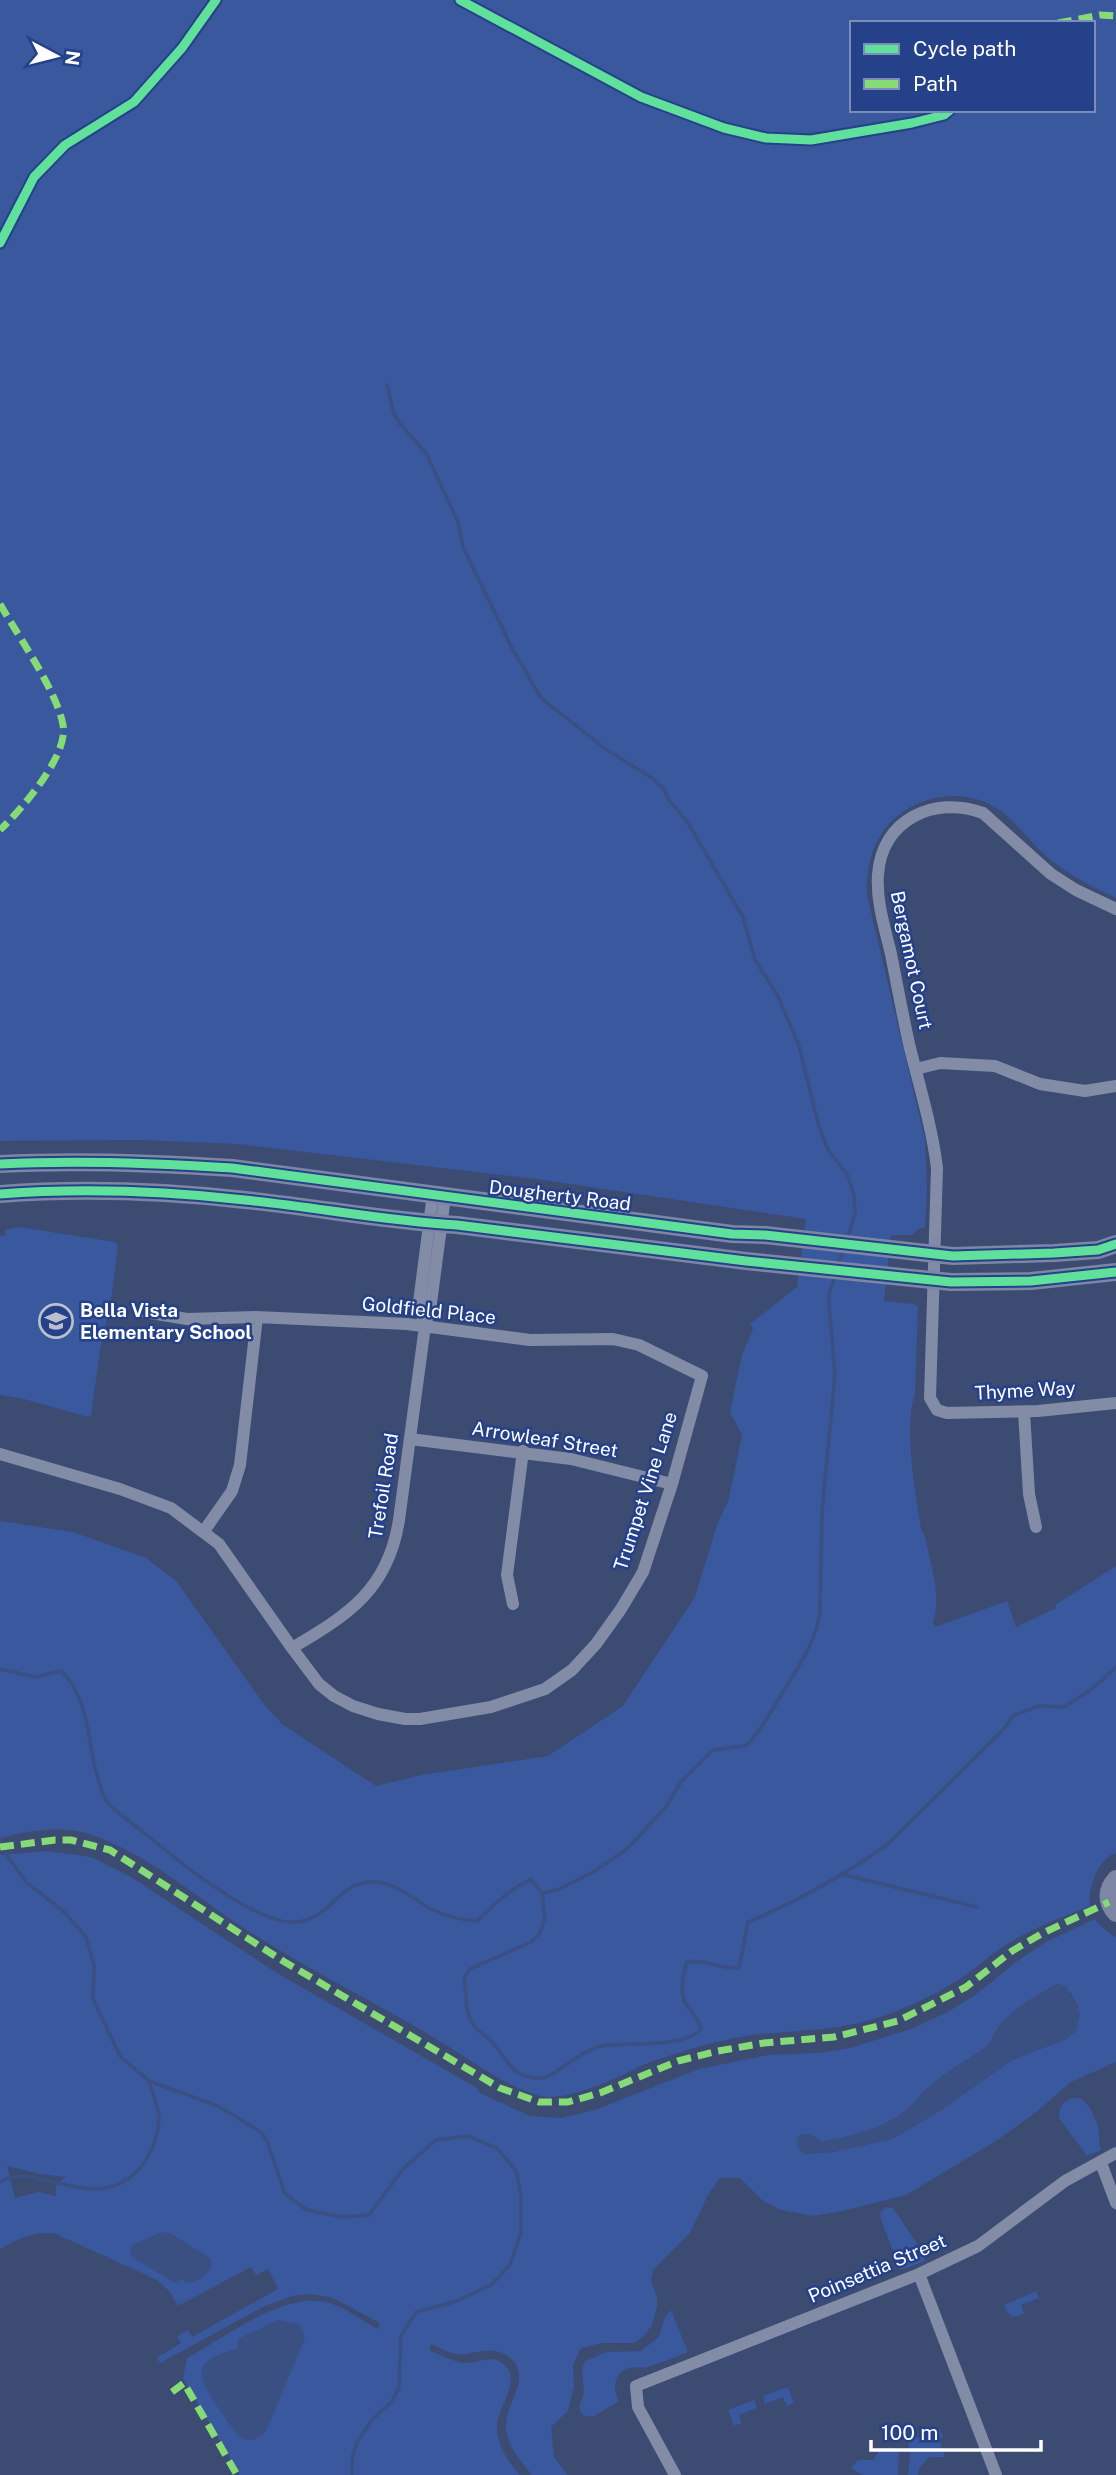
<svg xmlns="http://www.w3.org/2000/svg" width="1116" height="2475" font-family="'Public Sans',sans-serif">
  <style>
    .green { fill: #39589e; fill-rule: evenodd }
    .water { fill: #3a4f82 }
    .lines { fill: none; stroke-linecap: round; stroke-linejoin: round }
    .stream { stroke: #3a4f82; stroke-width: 3.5 }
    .street { stroke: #828ca7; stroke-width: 12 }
    .secondary { stroke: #7d87a3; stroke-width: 18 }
    .quiet { stroke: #86db77; stroke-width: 7; stroke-dasharray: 14 7; stroke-linecap: butt }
    .cycleway-casing { stroke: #244189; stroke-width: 13 }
    .cycleway { stroke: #60e19b; stroke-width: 9 }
    .labels { text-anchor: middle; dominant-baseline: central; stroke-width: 5; stroke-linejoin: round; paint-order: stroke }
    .street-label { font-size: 19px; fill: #fff; stroke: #244189 }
    .poi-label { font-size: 19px; font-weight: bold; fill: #fff; stroke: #244189; text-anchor: start }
  </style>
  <rect width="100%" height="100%" fill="#3b4b72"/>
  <path class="green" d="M0,0h1116v898c-25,-11 -48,-24 -69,-41 -16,-14 -29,-33 -46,-46 -30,-22 -72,-19 -101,3 -26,19 -34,50 -33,81l58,244 2,52 -2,37h-5l-8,7h-21l-7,66 30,3 4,3 -3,88c-12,31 1,100 6,134l4,7c5,27 17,60 8,87l2,4 72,-26 9,26 40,-19 -1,-3 61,-39v287c-17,4 -29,36 -26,53 -29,12 -61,23 -87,41 -14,9 -26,20 -39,29 -23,16 -49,28 -75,38 -44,17 -91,16 -137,21 -21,3 -44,9 -65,15 -11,4 -23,7 -34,11 -31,13 -68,35 -103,36 -29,0 -81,-38 -107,-54 -65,-40 -135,-73 -199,-115 -50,-32 -97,-75 -155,-94 -29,-9 -60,-3 -89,4v-317l73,11 73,26 30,23 87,122 19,21 94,62 45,-11 127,-19 75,-50 72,-109 23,-75 10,-20 14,-67 -12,-23 12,-57 11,-26 -3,-5 47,-37 9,-68 -270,-40 -298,-35 -99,-4 -139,1zM852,23h241v87h-241z
    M19,1227l96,15 3,4 -6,48 -12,56 -9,65 -3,2 -64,-18 -24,-4v-159l5,-1v-5z
    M47,1851l44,6 40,20 146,96 200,115 3,5 50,23 30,2 35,-8 104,-41 69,-14 51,-2 31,-5 64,-20 37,-18 24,-15 41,-33 30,-20 49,-23 3,5 18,14v124l-45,20 -36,31 -39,28 -90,54 -63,16 -30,5 -32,-6 -18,-9 -23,-23h-20l-12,17 -18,38 -37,37 -2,10 6,18v9l-5,18 -7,10 -11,8h-32l-21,5 -8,17 1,21 -6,25 -17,16 3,30 14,18h-36c-11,-14 -25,-28 -26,-47 -2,-25 32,-55 -2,-74 -16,-9 -33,2 -47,0 -9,-1 -18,-7 -26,-10l-2,6c12,5 28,14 41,13 11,-1 20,-8 31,-1 24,16 -4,45 -4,65 0,19 11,34 23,48h-280l-57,-97 4,-20c39,-21 97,-68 143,-55 16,5 32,18 48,26l2,-6 -49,-26 -23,-3 -16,2 -29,11 -103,56 -3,-5 24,-15 -4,-7 11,-6 4,7 86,-48 -10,-20 -12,6 -5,-8 -73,39 -8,-14 -13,-12 -103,-47c-22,-1 -35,5 -54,16v-394zM1057,1984l14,9 7,14 -12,32 -54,21 -71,50 -49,29 -60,13 -28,2 -6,-17 4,-3 14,3 6,5c28,-5 59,-13 82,-30 10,-8 17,-19 27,-27 17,-14 36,-25 54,-37 8,-8 9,-16 16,-24 15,-17 36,-29 56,-40zM7,2166l33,8 25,3 -9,9v10l-17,-4 -24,6z
    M1080,2098c10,6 18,24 19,35 1,7 -1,10 2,17l-14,6 -28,-38c-1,-13 7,-21 21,-20z
    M886,2207l7,1 31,46 1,7 -24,9 -1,-1 -20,-52 1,-6z
    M1036,2291l3,7 -18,7 3,9 -11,3 -5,-4 -4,-8z
    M671,2310l17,42c-13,5 -25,10 -37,14 -8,3 -15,0 -23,2 -14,5 -16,21 -9,33l-26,16 -11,-2 -3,-8 5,-14 -2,-24 3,-8 22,-9 34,-1 18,-14 6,-20z
    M788,2387l6,16 -7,3 -4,-9 -18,7 -2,-8z
    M754,2400l3,8 -18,7 3,8 -8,3 -6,-16z
    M940,2429l3,8 -4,2 6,18h-16l-10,11 -1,7h-10l2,-20 -2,-14z
    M890,2447l9,5 -1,23h-35l-12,-7 7,-8h15l7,-10z"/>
  <path class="water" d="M1057,1984l9,2 14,29 -4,16 -10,8 -54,21 -71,50 -49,29 -60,13 -28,2 -5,-4 -3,-10 6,-6 10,1 10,7c28,-5 59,-13 82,-30 10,-8 17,-19 27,-27 16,-14 36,-25 54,-37 8,-8 9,-16 16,-24 15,-17 36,-29 56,-40z
    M162,2232l10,2 39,25c3,13 -11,23 -23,24l-7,-4 -6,4 -42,-25 -3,-6 2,-7z
    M278,2320l23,5 4,13 -39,93c-10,11 -21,13 -31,0 -8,-12 -40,-50 -32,-64 6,-11 25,-15 35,-19v-9z"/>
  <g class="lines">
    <path class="stream" d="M387,385l7,29 6,10 26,29 32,69 5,25 49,101 29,50 66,52 45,28 12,11 5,11 19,23 55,94 12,43 23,36 21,50 20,81 9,23 19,24 7,21 1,18 -8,27
      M838,1266l5,-16
      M0,1669l35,8 26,-6c31,29 25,76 39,114 2,7 4,14 9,19 9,10 22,18 33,27 35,29 90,74 133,88 10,4 22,4 32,1 25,-8 36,-40 67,-38 21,0 39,17 57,27 16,8 29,11 46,12 17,-17 32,-31 54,-42l11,14 3,25 -5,15 -9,9 -61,27 -6,8c3,14 0,29 6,42 5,11 14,15 22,23 8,9 15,21 24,29 6,6 22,9 30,6 22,-10 38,-30 62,-32 23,-2 79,2 93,-16 -4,-14 -9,-14 -15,-25 -7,-13 -3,-29 1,-42 19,-3 33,7 52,6l9,-46c48,-20 96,-47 139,-77l116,-115 11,-15 25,-9 25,1 28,-18 24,-22
      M0,1840l8,17 18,25 37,29 23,26 8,28 -1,34 27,57 29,25 69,25 43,26 6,9 18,53 22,16 36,7 26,-2 34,-46 33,-29 32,-4 29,12 19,23 5,24v38l-11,32 -19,20 -37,17 -38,10 -15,24 -2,52 -7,13 -20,19 -15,22 -5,16v17
      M841,1874l136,33
      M542,1893l15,-3 38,-19 33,-23 37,-40 16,-26 32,-32 31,-4 5,-3c12,-14 21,-29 31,-46 16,-28 35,-51 40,-85l2,-100 13,-138 -6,-69v-12l6,-16
      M0,2182c40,-23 95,37 141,-15 10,-12 18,-33 18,-50 -1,-11 -7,-25 -10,-36"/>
    <path class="street" d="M1116,909l-40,-19 -25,-16 -68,-61c-49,-18 -102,7 -105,62 -2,26 7,54 13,79 6,31 12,63 19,94 10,40 22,79 27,120l-7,230 7,12 10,3 91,-2 78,-8
      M916,1069l24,-6 55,3 45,18 45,7 31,-5
      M424,1322l-5,-20 14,-108
      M1024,1412l5,82 7,33
      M410,1439l161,20 101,25
      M0,1454l120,35 51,19 48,36 73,104 27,36 15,12 19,10 25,8 27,5h15l71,-12 54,-18 27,-19 24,-26 25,-35 22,-37 29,-88 30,-108 -63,-31 -26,-6 -83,1 -123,-16 -150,-7 -70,2 -42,-7
      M204,1531l28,-40 8,-26 17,-148
      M513,1604l-6,-29 16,-124
      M292,1648c56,-33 96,-58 107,-128l26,-194 6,-23 14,-106
      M1101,2163l15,40
      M919,2274l77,201
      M675,2475l-37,-68 -2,-21 283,-112 59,-28 87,-65 51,-28"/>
    <path class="secondary" d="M0,1164c78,-4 155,-1 232,4l500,66 33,1 188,21 101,-3 44,-3 18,-6
      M0,1194c81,-6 164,-3 245,6 71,7 140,21 212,25l289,36 205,21 80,-1 85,-9
      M1116,1879c-10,11 -10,23 0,34"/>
    <path class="quiet" d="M1058,23l42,-8 16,1
      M0,604c18,32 57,87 63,121 6,30 -42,85 -63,105
      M0,1847l55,-7h16l39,10 173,111 217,127 39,14h29l32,-9 78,-32 40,-10 46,-8 70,-6 64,-16 68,-34 46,-36 29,-17 68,-32
      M172,2392l12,-9 53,92"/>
    <g class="cycleway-casing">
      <path id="cycleway" d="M460,0l181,97 83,31 42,10 45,2 101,-17 32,-8 6,-5
        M0,243l34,-66 31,-32 69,-43 48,-54 34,-48
        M0,1164c78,-4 155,-1 232,4l500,66 33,1 188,21 101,-3 44,-3 18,-6
        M0,1194c81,-6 164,-3 245,6 71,7 140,21 212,25l289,36 205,21 80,-1 85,-9"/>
    </g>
    <use href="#cycleway" class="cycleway"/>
  </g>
  <defs>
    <g id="school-ring" transform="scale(1.75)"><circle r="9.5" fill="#244189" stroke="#bac0ce" stroke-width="1.5"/><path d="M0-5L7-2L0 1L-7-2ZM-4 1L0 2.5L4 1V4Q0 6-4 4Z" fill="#bac0ce"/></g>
  </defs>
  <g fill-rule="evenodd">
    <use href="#school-ring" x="56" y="1321"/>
  </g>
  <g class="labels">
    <g class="street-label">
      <text transform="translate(912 960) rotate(78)">Bergamot Court</text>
      <text transform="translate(560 1195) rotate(7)">Dougherty Road</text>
      <text transform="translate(429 1310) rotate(6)">Goldfield Place</text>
      <text transform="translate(1025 1390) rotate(-3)">Thyme Way</text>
      <text transform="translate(545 1439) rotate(9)">Arrowleaf Street</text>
      <text transform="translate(383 1486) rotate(-81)">Trefoil Road</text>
      <text transform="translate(645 1491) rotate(-72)">Trumpet Vine Lane</text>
      <text transform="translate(877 2268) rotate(-23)">Poinsettia Street</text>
    </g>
    <g class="poi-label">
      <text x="80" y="1310">Bella Vista<tspan x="80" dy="22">Elementary School</tspan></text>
    </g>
  </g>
  <rect x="850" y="21" width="245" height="91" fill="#244189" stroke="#7c8db8" stroke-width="2"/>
  <rect x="864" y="44" width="35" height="10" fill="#60e19b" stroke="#7c8db8" stroke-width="2"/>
  <text x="913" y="56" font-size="21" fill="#ffffff">Cycle path</text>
  <rect x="864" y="79" width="35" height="10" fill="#86db77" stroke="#7c8db8" stroke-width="2"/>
  <text x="913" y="91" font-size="21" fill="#ffffff">Path</text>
  <g transform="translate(56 56) rotate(97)" stroke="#244189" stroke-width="5" paint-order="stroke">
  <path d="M0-5L12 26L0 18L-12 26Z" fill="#ffffff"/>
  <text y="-10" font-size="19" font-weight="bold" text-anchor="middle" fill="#ffffff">N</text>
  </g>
  <path d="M871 2440v10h170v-10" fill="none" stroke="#ffffff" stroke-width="3.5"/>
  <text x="881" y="2440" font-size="21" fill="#ffffff" stroke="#244189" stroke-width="5" paint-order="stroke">100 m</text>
</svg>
